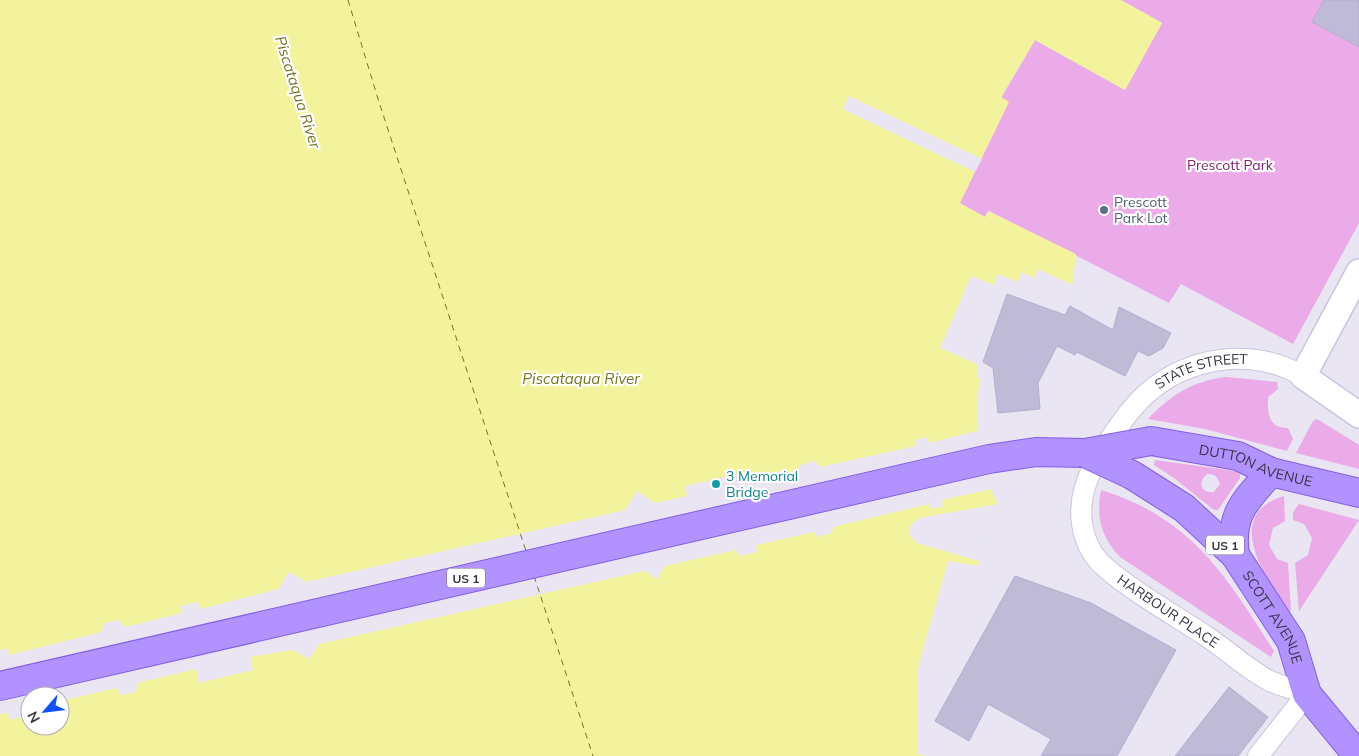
<svg xmlns="http://www.w3.org/2000/svg" width="1359" height="756" font-family="Mulish,sans-serif">
  <style>
    .green { fill: #eaabe8; fill-rule: evenodd }
    .water { fill: #f4f39d; fill-rule: evenodd }
    .pier { fill: #e9e5f3 }
    .lines { fill: none; stroke-linecap: round; stroke-linejoin: round }
    .ferry { stroke: #75751f; stroke-width: 1; stroke-dasharray: 6 5; stroke-linecap: butt }
    .building { fill: #bfbad6; stroke: #b3add1 }
    .minor-casing { stroke: #cac4dd; stroke-width: 22 }
    .tertiary-casing { stroke: #cac4dd; stroke-width: 28 }
    .primary-casing { stroke: #845cea; stroke-width: 30 }
    .minor { stroke: #fff; stroke-width: 20 }
    .tertiary { stroke: #fff; stroke-width: 25 }
    .primary { stroke: #b292ff; stroke-width: 28 }
    .primary-bridge-casing { stroke: #845cea; stroke-width: 30; stroke-linecap: butt }
    .primary-bridge { stroke: #b292ff; stroke-width: 28 }
    .service-dot { fill: #5c6f8a; stroke: #fff; stroke-width: 2 }
    .culture-dot { fill: #0f9aa8; stroke: #fff; stroke-width: 2 }
    .labels { text-anchor: middle; dominant-baseline: central; stroke-width: 4.5; stroke-linejoin: round; paint-order: stroke }
    .shield { fill: #fff; stroke: #74717e; stroke-width: 1 }
    .shield-label { font-size: 12px; font-weight: bold; fill: #383446 }
    .park-label { font-size: 14px; fill: #7b246a; stroke: #fff }
    .service-label { font-size: 14px; fill: #4e5e75; stroke: #fff; text-anchor: start }
    .street-label { font-size: 14px; fill: #383446; stroke: #fff }
    .culture-label { font-size: 14px; fill: #0d838f; stroke: #fff; text-anchor: start }
    .water-label { font-size: 15px; font-style: italic; fill: #75751f; stroke: #fff }
  </style>
  <rect width="100%" height="100%" fill="#e9e5f3"/>
  <path class="green" d="M1121,0h238v223l-66,121 -112,-60 -12,19 -180,-92 -4,6 -26,-14 49,-102 -7,-3 34,-58 90,50 37,-67z
    M1226,377l51,5 1,7 -10,8c-1,17 1,31 20,31l5,11 -6,12 -82,-22 -57,-10c23,-24 44,-38 78,-42z
    M1317,419l42,26v24l-63,-16 17,-32z
    M1155,460l80,11 5,3v4l-22,32h-4l-40,-32 -20,-13zM1207,474c8,0 10,2 13,10l-6,8c-13,2 -17,-10 -7,-18z
    M1101,490c91,28 125,86 173,161l-3,6 -151,-100c-19,-20 -24,-40 -19,-67z
    M1284,496l1,25 -12,7 -4,17 8,14 11,4 3,47 -3,2c-22,-34 -67,-97 -4,-116z
    M1299,504l60,16 -60,91 -4,-48 13,-8 4,-17 -8,-14 -11,-4v-8z"/>
  <path class="water" d="M0,0h1121l41,23 -37,67 -90,-50 -34,57 8,5 -49,101 25,14 3,-6 88,43 -6,52 -5,9 -58,-21c-8,22 -20,45 -25,68 -8,46 -7,101 16,142l-20,62 -30,-5 -30,106v87l9,2h-927zM30,696h30v30h-30z"/>
  <path class="pier" d="M849,96l133,63 -7,13 -132,-63z
    M1038,269l37,17 -3,20h-2l-5,9 -58,-21 -24,67 2,2 -1,15h-6l-1,-14 -37,-16 31,-72 23,9 4,-11 19,8 5,-10 12,6z
    M981,430l11,59 -50,11 1,6 -12,3 -2,-5 -96,23 -1,6 -15,4 -3,-5 -58,13 1,7 -18,4 -3,-6 -71,16 -8,13 -13,-8 -325,73 -10,15 -16,-9 -43,7 3,13 -54,13 -3,-14 -59,14 -1,9 -14,3 -6,-7 -56,13v-5h-30v12l-9,2 2,7 -13,3 -2,-7 -8,1v-64l7,-2 2,7 93,-23 2,-9 15,-3 6,7 57,-14 -2,-7 18,-4 2,7 78,-20 11,-17 17,10 319,-72 12,-19 18,12 32,-7 -2,-10 53,-12 3,10 57,-12 2,-7 15,-4 5,6 96,-21 -1,-6 12,-3 2,6z
    M998,504l2,1 -18,57 -65,-19 -7,-7v-10l9,-8z"/>
  <g class="lines">
    <path class="ferry" d="M348,0l30,99 148,452
      M534,576l59,180"/>
  </g>
  <path class="building" d="M1324,0h35v47l-47,-25z
    M1007,294l58,21 5,-9 43,24 6,-23 52,26 -8,15 -14,8 -11,-5 -13,25 -48,-24 -2,3 -18,-9 -19,37 2,26 -42,4 -5,-45 -10,-6z
    M1015,576l76,27 85,47 -59,106h-76l10,-17 -63,-35 -19,37 -34,-20z
    M1229,687l39,30 -30,39h-63z"/>
  <g class="lines">
    <g class="minor-casing">
      <g id="minor">
        <path id="s1" d="M1258,756l49,-62c-12,-5 -27,-8 -39,-14 -22,-12 -41,-30 -62,-44 -30,-20 -73,-44 -100,-68 -9,-7 -17,-19 -21,-31 -11,-35 3,-66 23,-95 11,-17 22,-33 37,-47 43,-39 107,-48 158,-19"/>
      </g>
    </g>
    <g class="tertiary-casing">
      <path id="tertiary" d="M1359,272l-56,104 56,39"/>
    </g>
    <g class="primary-casing">
      <g id="primary">
        <path id="s2" d="M1151,441l87,15 33,16 88,21"/>
        <path id="s3" d="M1132,475l52,33 51,47 56,86 16,53 51,62"/>
        <path d="M1235,555c-6,-41 11,-55 36,-83"/>
        <path d="M0,686l989,-227 47,-7 49,1"/>
      </g>
    </g>
    <use href="#minor" class="minor"/>
    <use href="#tertiary" class="tertiary"/>
    <use href="#primary" class="primary"/>
    <g class="primary-bridge-casing">
      <path id="primary-bridge" d="M1085,453l66,-12
        M1085,453l47,22"/>
    </g>
    <use href="#primary-bridge" class="primary-bridge"/>
  </g>
  <circle class="service-dot" cx="1104" cy="210" r="5"/>
  <circle class="culture-dot" cx="716" cy="484" r="5"/>
  <g class="labels">
    <g class="shield">
      <rect x="1206" y="535.5" width="38" height="19" rx="4"/>
      <rect x="447" y="568.5" width="38" height="19" rx="4"/>
    </g>
    <g class="shield-label">
      <text x="1225" y="545">US 1</text>
      <text x="466" y="578">US 1</text>
    </g>
    <g class="park-label">
      <text x="1230" y="165">Prescott Park</text>
    </g>
    <g class="service-label">
      <text x="1114" y="202">Prescott<tspan x="1114" dy="16">Park Lot</tspan></text>
    </g>
    <g class="street-label">
      <text stroke="none"><textPath href="#s1" startOffset="580">STATE STREET</textPath></text>
      <text stroke="none"><textPath href="#s2" startOffset="108">DUTTON AVENUE</textPath></text>
      <text transform="translate(1168 611) rotate(34)">HARBOUR PLACE</text>
      <text stroke="none"><textPath href="#s3" startOffset="204">SCOTT AVENUE</textPath></text>
    </g>
    <g class="culture-label">
      <text x="726" y="476">3 Memorial<tspan x="726" dy="16">Bridge</tspan></text>
    </g>
    <g class="water-label">
      <text transform="translate(298 92) rotate(72)">Piscataqua River</text>
      <text x="581" y="378">Piscataqua River</text>
    </g>
  </g>
  <g transform="translate(45 711) rotate(242)"><circle r="24" fill="#ffffff" stroke="#afaeb5"/>
  <path d="M0-4L9 19L0 12L-9 19Z" fill="#1051ff"/>
  <text y="-8" font-size="14" font-weight="bold" text-anchor="middle" fill="#383446">N</text>
  </g>
</svg>
